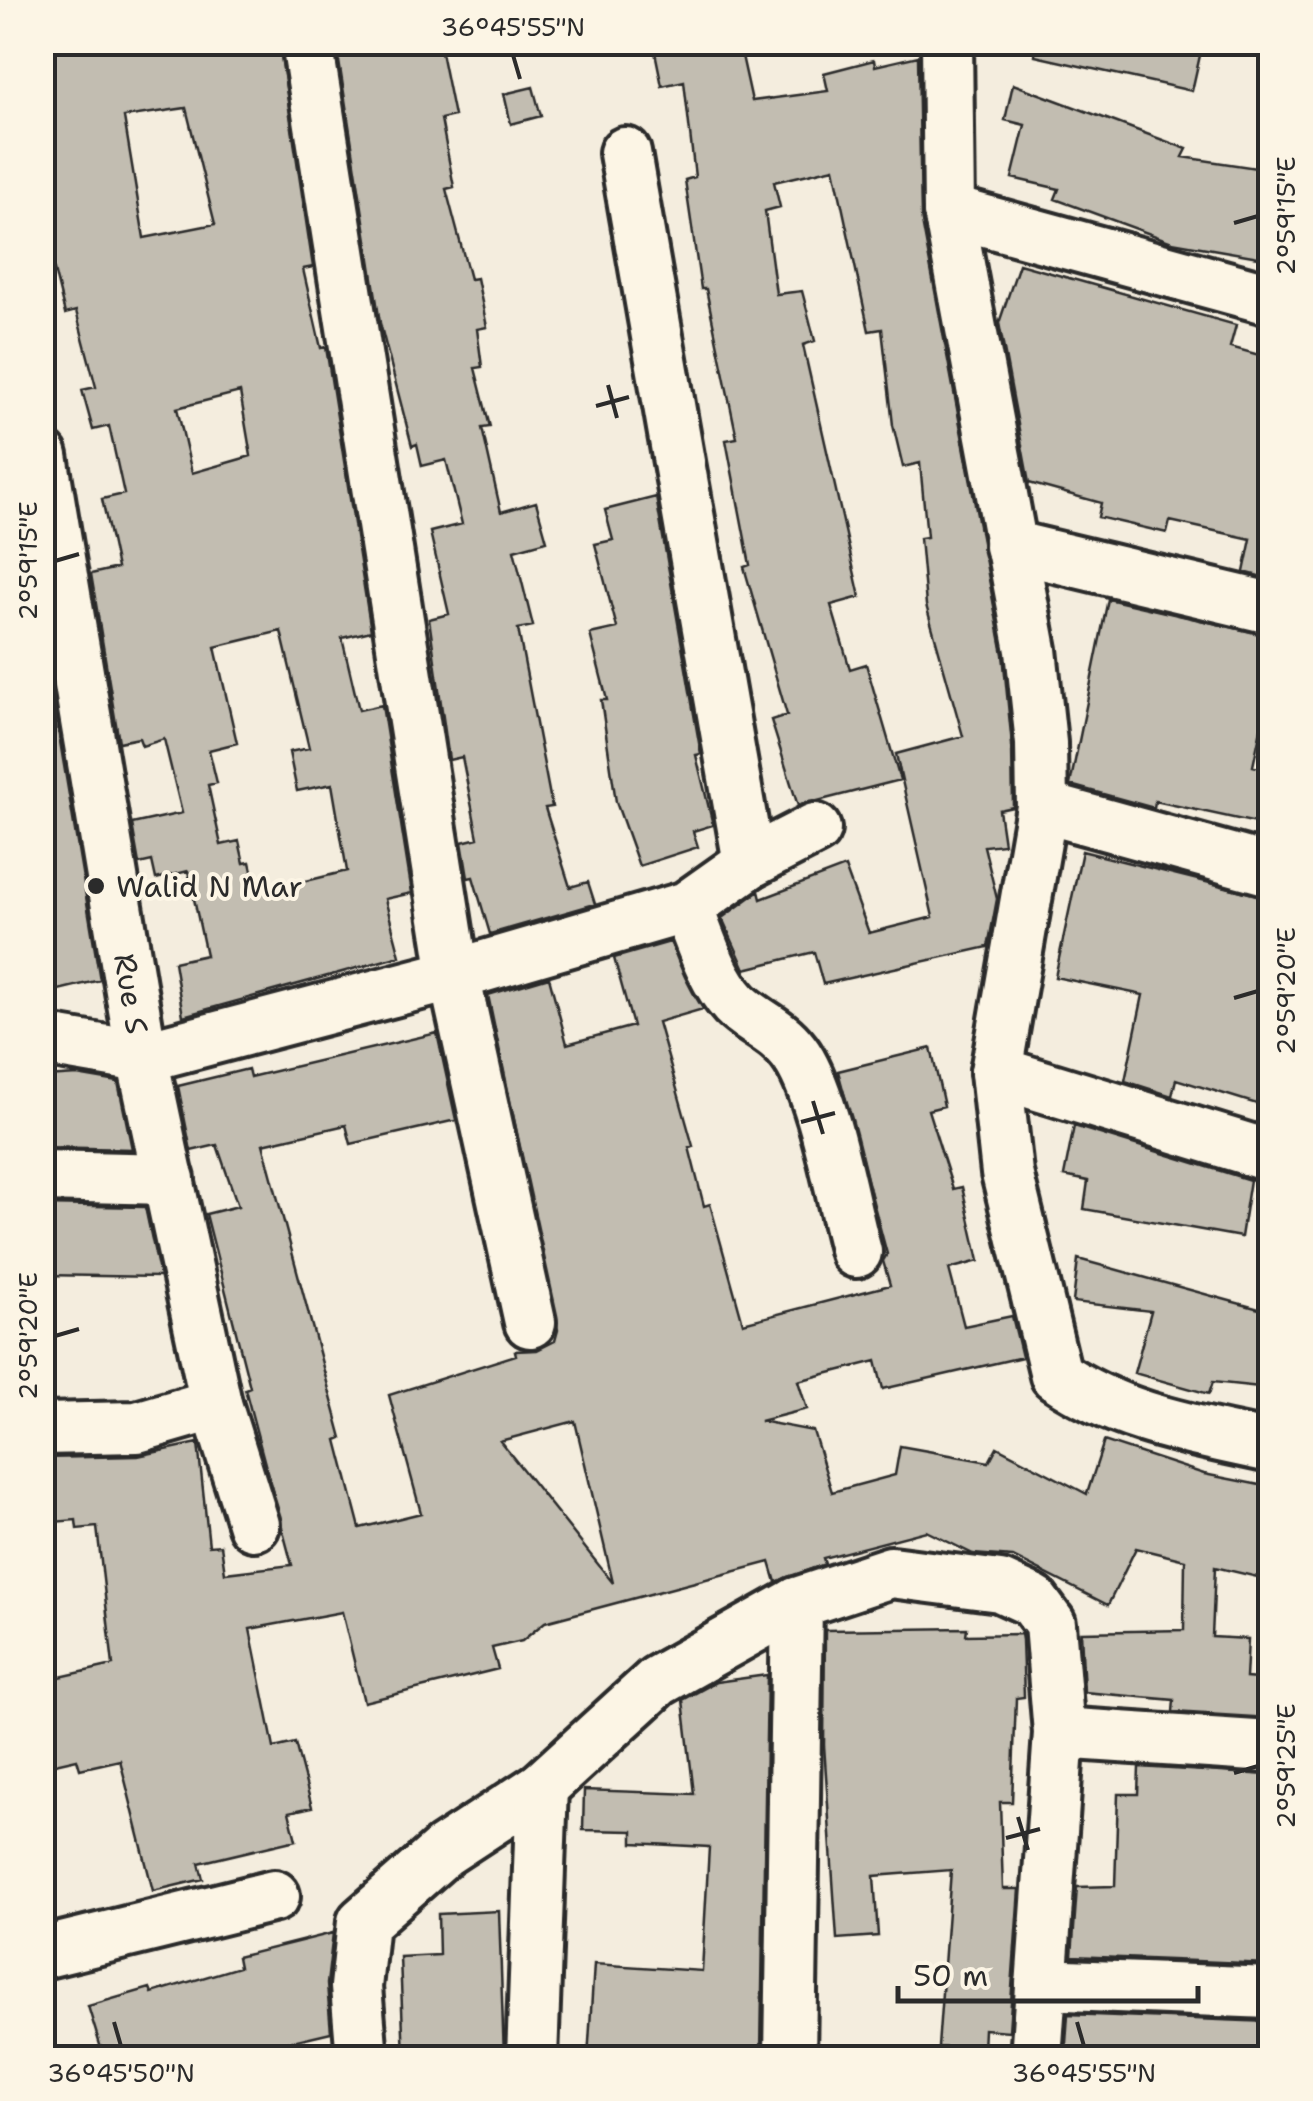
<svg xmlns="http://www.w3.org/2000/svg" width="1313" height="2101" font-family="'Shantell Sans',sans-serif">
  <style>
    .building { fill: #c2bdb1; stroke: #2b2b2b; stroke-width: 2.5; fill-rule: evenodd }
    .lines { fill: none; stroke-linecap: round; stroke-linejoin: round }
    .minor-casing { stroke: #2b2b2b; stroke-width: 58 }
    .minor { stroke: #fcf5e5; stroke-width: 50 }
    .ticks { fill: none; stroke: #2b2b2b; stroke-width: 4 }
    .poi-dot { fill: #2b2b2b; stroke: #fcf5e5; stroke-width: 4 }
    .labels { text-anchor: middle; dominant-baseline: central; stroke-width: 8; stroke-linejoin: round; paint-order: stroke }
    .poi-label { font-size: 30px; fill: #2b2b2b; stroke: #fcf5e5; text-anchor: start }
    .street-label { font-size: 30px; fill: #2b2b2b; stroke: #fcf5e5 }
    .neatline { fill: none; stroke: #2b2b2b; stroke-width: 4 }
    .ticks-label { font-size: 25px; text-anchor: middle; fill: #2b2b2b }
  </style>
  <rect width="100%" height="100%" fill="#f4edde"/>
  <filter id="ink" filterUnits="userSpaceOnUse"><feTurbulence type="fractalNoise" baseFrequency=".01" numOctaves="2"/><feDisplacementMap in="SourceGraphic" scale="20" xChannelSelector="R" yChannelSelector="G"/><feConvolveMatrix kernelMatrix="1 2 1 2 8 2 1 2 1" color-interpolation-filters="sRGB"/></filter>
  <g filter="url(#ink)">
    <path class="building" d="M42,42h237l34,225 -10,2 18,79 5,-1 45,284 -29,7 17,72 23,-5 30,188 -27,6 15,57 -217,60 -9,-54 32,-7 -18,-84 -32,8 -4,-18 -13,3 -7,-40 50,-11 -18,-74 -22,7 -3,-8 -20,4 -28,-168 26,-6 -15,-69 22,-5 -15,-68 -16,4 -11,-40 14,-3 -20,-76 -11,3 -23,-92v-18l10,-2 -10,-55zM186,108l29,116 -71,14 -20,-121zM240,392l11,64 -59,17 -15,-65zM281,631l28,117 -20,4 8,39 35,-7 15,87 -90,22 -7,-31 -6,1 -5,-22 -18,4 -13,-60 9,-2 -8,-33 28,-7 -22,-96z
      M353,42h86l15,74 -13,3 13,68 -8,2 24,90 7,-1 10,49 -10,2 5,38 -7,1 15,59 -8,1 19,84 35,-10 11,39 -33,9 19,76 -15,3 34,178 -7,1 25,79 18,-5 7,22 -105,30 -17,-57 -5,1 -6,-36 16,-4 -16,-81 -13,3 -20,-141 20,-5 -19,-82 32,-8 -16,-64 -24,6 -5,-22 -5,2 -32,-123 -42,-268 17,-4z
      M653,42h86l13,59 76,-10 -4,-18 50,-13 1,6 43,-10 3,160 82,438 9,91 1,62 -14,3 5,34 -20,2 13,53 -9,48 -165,37 -9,-32 -69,17 -23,-51 37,-27 2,8 84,-32 24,66 64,-16 -37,-163 67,-18 -37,-131 -6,-67 7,-1 -7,-74 -17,4 -10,-42 -11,-96 -13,2 -35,-163 -60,14 6,25 -15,4 11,83 26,-3 13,50 -12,4 57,252 -29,8 19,64 16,-5 34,116 -102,26 -27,-86 16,-5 -43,-148 6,-2 -24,-125 11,-2 -31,-149h-5l-16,-109 10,-3 -11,-96 -22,5z
      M1036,42h167l-11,49 -157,-35z
      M1013,84l174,65 -4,8 87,13v89l-98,-17 -117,-43 4,-10 -47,-11 13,-53 -20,-5z
      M533,87l8,29 -30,8 -7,-30z
      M1019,264l217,61 -6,22 40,11v221l-26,-7 7,-33 -81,-18 -3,12 -69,-16 3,-14 -72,-20 -30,-160z
      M656,497l45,257 -5,1 17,70 -20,6 5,16 -59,19 -23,-64 -15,-102h6l-17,-66 27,-6 -22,-84 18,-4 -8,-30z
      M1108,599l162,37v51l-17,79 17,4v56l-115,-25 -1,7 -84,-23z
      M42,634l58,346 -58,14z
      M1082,851l188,47v210l-94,-29 -4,17 -47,-15 18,-86 -88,-18z
      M670,942l33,67 -45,13 35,124 -4,1 15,59 6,-2 33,119 147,-38 -7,-24 4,-7 -49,-183 93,-23 13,58 -16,4 25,79 9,-2 17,74 -30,8 15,57 48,-10 10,41 -139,32 -7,-28 -78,20 9,28 -47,12 53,10 19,61 63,-17 5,-29 89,16 8,-15 90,47 17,-53 100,33 66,13v93l-55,-13 -3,70 36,2 -2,39 24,2v38l-97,-6 1,-12 -90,-8 -3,-60 103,-2 1,-70 -49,-12 -28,57 -95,-48 -40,-3 -47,-23 -103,27 2,6 -49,18 -6,-20 -225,60 -23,19 -30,7 6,21 -134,33 -22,-90 -92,17 24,119 21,-5 17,64 -23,5 7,28 -97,23 4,16 -50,12 -33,-131 -40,9 -3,-10 -35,8v-86l71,-16 -16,-138 -20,2 -1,-9 -34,3v-65l96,-2 60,-13 11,103 12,-1 4,28 67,-8 -47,-176 5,-2 -44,-173 32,-8 -21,-61 -26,6 -13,-65 70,-17 2,8 187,-44 19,87 -105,24 -5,-19 -83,19 79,294 -5,2 23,88 61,-15 -32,-118 127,-40 -1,-4 22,-1 18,-9 3,-11 -70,-335 61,-18 18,67 66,-18 -19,-68zM575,1421l38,162 -113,-142z
      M77,1075l41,7 14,67 -90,-2 4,-70z
      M1074,1126l176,54 -9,57 -157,-28 4,-28 -24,-5z
      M42,1205l103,2 15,70 -118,-2z
      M1078,1259l192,53v76l-57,-6 -4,12 -75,-21 17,-62 -78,-9z
      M967,1628l-1,7 55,-1 1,6 2,57 -8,1 -4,104h-12l3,87h16l-10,142 -25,-2 -1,21 -45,-3 13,-177 -77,6 4,60 -41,3 -13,-194 1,-115z
      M767,1675l-6,379h-7l3,4h-169l6,-94 108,7 7,-124 -76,-4v-12l-50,-1 1,-40 110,4 -11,-94 33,-18z
      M1139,1767l131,8v189l-198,-8 5,-69 38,-1 3,-92h20z
      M499,1911l5,147h-100l-4,-101 39,-2 -1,-41z
      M333,1933l-6,51 4,48 -72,17 -1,-6 -54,15h-15l-4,-13 -46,13h-35l-16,-52 62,-18 2,5 87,-26 -2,-10z
      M1068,2014l202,8v26h-13v10h-192z"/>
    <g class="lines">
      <g class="minor-casing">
        <g id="minor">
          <path d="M307,42l147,933 76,347"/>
          <path d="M947,42l2,169 82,439 10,93 1,64 -46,265 11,101 49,202c65,44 138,55 214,72"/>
          <path d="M625,153l124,710"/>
          <path d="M949,211l321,88"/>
          <path id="s1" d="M42,456l100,601 74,347 38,121"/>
          <path d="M1010,546l260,62"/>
          <path d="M1042,807l228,63"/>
          <path d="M687,907c13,32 24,71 48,97 16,17 42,25 59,48 30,39 48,150 62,200"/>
          <path d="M42,1040l100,17 312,-82 233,-68 62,-44 66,-34"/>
          <path d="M996,1072l274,84"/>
          <path d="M42,1176l127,3"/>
          <path d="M42,1429l95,-2 79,-23"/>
          <path d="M1059,1733l211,14"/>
          <path d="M42,1953l232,-57"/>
          <path d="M1041,1984l229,9"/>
          <path d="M362,2058l-6,-71 7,-65 81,-71 98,-64 116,-106 139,-78 94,-31 109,14 33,15 17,23 9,109 -23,325"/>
          <path d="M532,2058l10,-271"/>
          <path d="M790,2058l7,-455"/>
        </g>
      </g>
      <use href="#minor" class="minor"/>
    </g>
  </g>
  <path class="ticks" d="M513,55l7,24M1234,223l24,-7M608,385l9,33M596,406l33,-9M55,561l24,-7M1234,998l24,-7M813,1101l10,33M801,1122l34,-9M55,1336l24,-7M1234,1773l24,-7M1018,1817l10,33M1006,1838l34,-9M114,2022l7,24M1077,2022l7,24"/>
  <circle class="poi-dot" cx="96" cy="886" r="10"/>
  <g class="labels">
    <g class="poi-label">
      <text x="116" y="886">Walid N Mar</text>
    </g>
    <g class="street-label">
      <text stroke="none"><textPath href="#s1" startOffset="545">Rue S</textPath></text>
    </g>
  </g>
  <rect width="1313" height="2101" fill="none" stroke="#fcf5e5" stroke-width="110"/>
  <path d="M898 1986v15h300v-15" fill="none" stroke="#2b2b2b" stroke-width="5"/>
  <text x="913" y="1986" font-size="30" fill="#2b2b2b" stroke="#fcf5e5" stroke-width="8" paint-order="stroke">50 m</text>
  <rect x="55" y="55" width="1203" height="1991" class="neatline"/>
  <g class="ticks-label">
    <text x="513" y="36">36°45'55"N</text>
    <text transform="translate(1286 216) rotate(-90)" y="9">2°59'15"E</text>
    <text transform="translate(28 561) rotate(-90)" y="9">2°59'15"E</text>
    <text transform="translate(1286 991) rotate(-90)" y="9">2°59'20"E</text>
    <text transform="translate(28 1336) rotate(-90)" y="9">2°59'20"E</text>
    <text transform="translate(1286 1766) rotate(-90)" y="9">2°59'25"E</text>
    <text x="121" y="2082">36°45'50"N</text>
    <text x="1084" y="2082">36°45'55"N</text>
  </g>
</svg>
